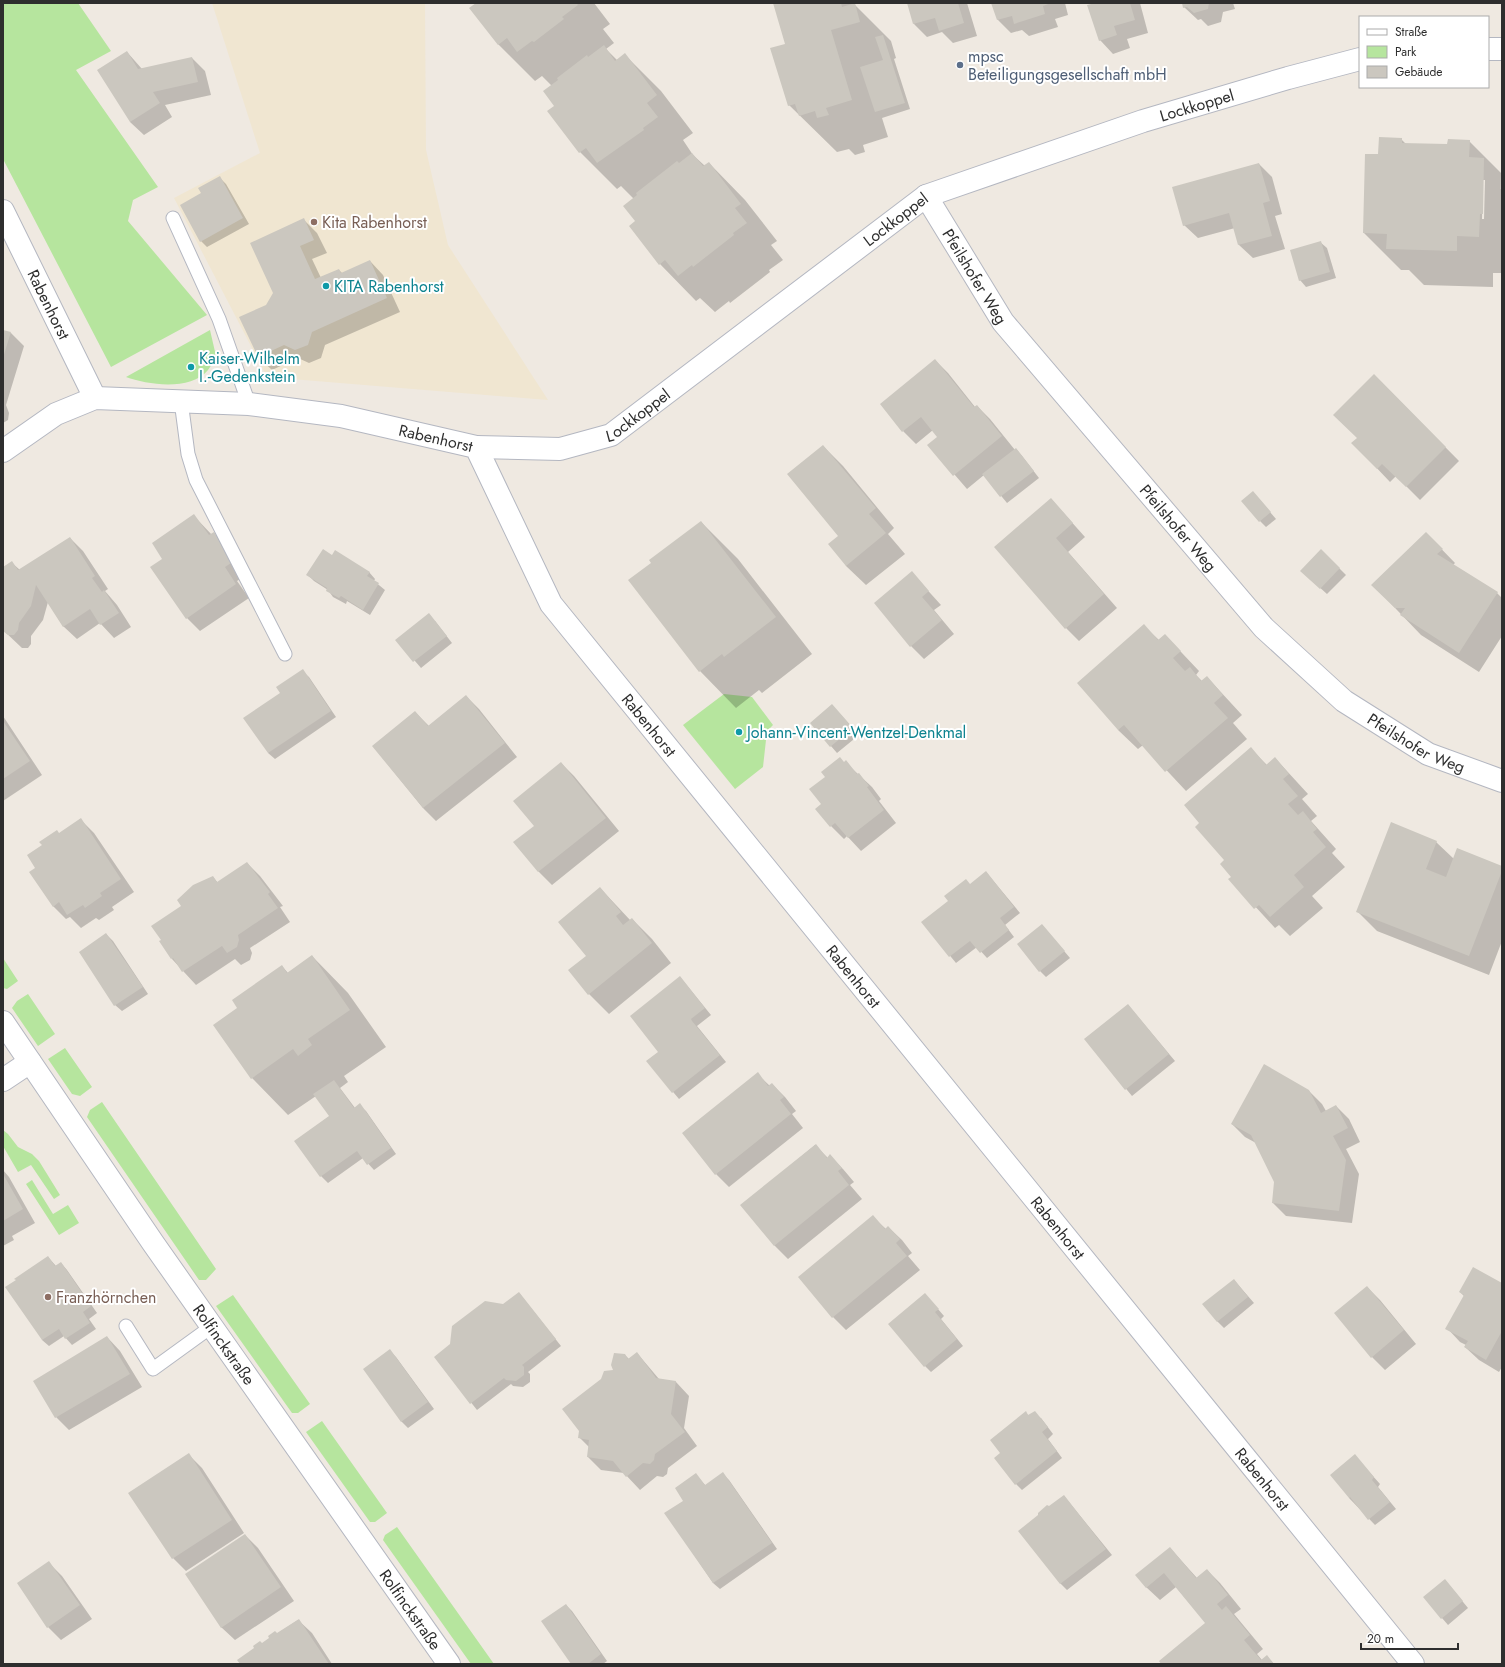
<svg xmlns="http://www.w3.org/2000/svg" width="1505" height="1667" font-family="Jost,sans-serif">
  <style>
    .education { fill: #f0e6d1 }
    .green { fill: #b6e59e }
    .shadow { fill: #0003; fill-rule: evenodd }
    .building { fill: #cbc7bf }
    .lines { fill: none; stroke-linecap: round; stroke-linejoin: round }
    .service-casing { stroke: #b4b7c1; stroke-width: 15 }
    .minor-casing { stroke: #b4b7c1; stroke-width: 24 }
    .secondary-casing { stroke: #b4b7c1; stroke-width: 24 }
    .service { stroke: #fff; stroke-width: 13 }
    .minor { stroke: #fff; stroke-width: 22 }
    .secondary { stroke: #fff; stroke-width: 22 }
    .service-dot { fill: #5c6f8a; stroke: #fff; stroke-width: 1.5 }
    .education-dot { fill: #8d6e63; stroke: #fff; stroke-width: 1.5 }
    .culture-dot { fill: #0f9aa8; stroke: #fff; stroke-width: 1.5 }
    .labels { text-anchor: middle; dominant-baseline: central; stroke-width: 4; stroke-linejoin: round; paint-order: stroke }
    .service-label { font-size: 16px; fill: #4e5e75; stroke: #fff; text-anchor: start }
    .street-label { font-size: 16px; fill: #2e2e2e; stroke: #fff }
    .education-label { font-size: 16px; fill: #785e54; stroke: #fff; text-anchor: start }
    .culture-label { font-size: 16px; fill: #0d838f; stroke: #fff; text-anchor: start }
  </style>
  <rect width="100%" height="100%" fill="#efe9e1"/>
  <path class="education" d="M212,3h213l1,147 22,95 100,155 -281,-23 -93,-179 86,-45z"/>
  <path class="green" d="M3,3h75l33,48 -35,19 82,117 -25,13 -5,21 79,94 -96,52 -108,-208z
    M210,330l6,26c-2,5 -5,10 -8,14 -17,21 -60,15 -82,7z
    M724,694l28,3 21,28 -6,6 -4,36 -28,22 -52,-64z
    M3,958l15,23 -11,8 -4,-1z
    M28,994l27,40 -17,12 -26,-38 5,-7z
    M65,1048l27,39 -12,9 -8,-2 -24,-35z
    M102,1102l114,167 -10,11h-7l-112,-163 3,-7z
    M3,1130l5,4 10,13 14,7 7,7 21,34 -6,4 -23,-34 -13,7 -15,-26z
    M32,1180l21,34 15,-9 11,18 -20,12 -33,-51z
    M233,1295l77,109 -12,9h-6l-76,-107z
    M322,1421l65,92 -12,9h-5l-64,-90z
    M397,1527l97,137h-23l-88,-124 2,-5z"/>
  <path class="shadow" d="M477,3h117l16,21 -7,5 11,14 -8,6 11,11 8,-5 36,36 32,42 -10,7 10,15 12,11 4,-3 36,37 32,41 -6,4 12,15 -14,10 1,2 -40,31 -1,-2 -14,11 -15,-14 -4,3 -36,-37 -26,-65 -13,-13 -4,3 -37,-37 -25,-46 -3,-20 -10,-10 -7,5 -37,-37z
    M774,3h79l38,38 5,17 -2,1 16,50 -28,9 6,19 -25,8 2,7 -10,3 -6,-6 -12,3 -48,-47 -3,-60z
    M908,3h59l10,33 -24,7 -11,-11 -15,5 -13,-13z
    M992,3h73l3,12 -13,4 3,8 -29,9 -7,-6 -11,3 -13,-13z
    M1098,3h42l8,30 -21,6 3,9 -17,6 -13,-14z
    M1183,3h50l2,6 -12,3 -2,10 -13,4 -7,-7 -3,1 -14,-13z
    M127,52l15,17 50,-11 13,13 6,24 -46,10 7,12 -28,18 -14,-13z
    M1401,139l5,5 42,1 21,-4 33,33v-12v111h-9v14l-69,-2 -15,-15h-8l-37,-37 15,-78zM1483,180h2l-1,39h-2z
    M1259,164l13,13 10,37 -7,2 10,33 -32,9 -14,-13 -4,-17 -37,10 -14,-13z
    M220,178l6,6 23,40 -42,23 -6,-6 2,-47z
    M304,220l13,13 10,20 -15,6 9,19 18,-8 4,4 27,-13 13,14 17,37 -75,33 -4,13 -12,5 -11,-5 -26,12 -14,-13 9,-51 7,-13z
    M1320,242l7,6 9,30 -30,9 -6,-7z
    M3,331l8,2 13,13 -18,59 3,8 -1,7 -5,3z
    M935,360l13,13 27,34 2,-1 13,13 25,31 1,-1 6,7 17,22 -32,25 -23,-28 -17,14 -38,-44 10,-8 -6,-7 -17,14 -13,-13z
    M1374,375l85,86 -39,39 -24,-24 -6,6 -37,-39 5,-5z
    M823,446l20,20 51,62 -6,6 17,20 -39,31 -20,-19z
    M1051,499l34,38 -17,15 49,56 -38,33 -13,-13z
    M1259,499l17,20 -10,8 -6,-6z
    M194,516l18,19 2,-1 13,13 20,28 -10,6 12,17 -49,33 -13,-13 -24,-59z
    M701,522l37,37 74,95 -50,39 -3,-3 -23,18 -36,-37z
    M1426,533l29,30 -2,2 44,28 5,5v38l-23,36 -58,-37 -48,-50z
    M70,538l13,13 25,38 -3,2 12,14 14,22 -17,11 -14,-15 -23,16 -14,-13 -15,-24 -5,18 -12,16v8l-3,4h-6l-19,-18v-61l9,-6 8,7z
    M1321,550l25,25 -19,19 -19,-17z
    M332,556l37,16 6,7 -1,2 11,9 -15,25 -23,-14 -1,3 -13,-7 -5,-7 -14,-9 -6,-6z
    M912,573l29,32 -7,5 20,24 -30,25 -13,-13z
    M435,621l17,22 -31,25 -24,-28z
    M1144,626l15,14 6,-5 34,36 -3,4 6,6 5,-4 35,38 -9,8 14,16 -61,52 -43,-46 -5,4 -20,-19z
    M302,671l7,6 27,40 -61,42 -7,-6 13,-60z
    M466,696l13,13 38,48 -81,64 -13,-13 -50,-62 42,-34 14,14z
    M832,705l27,30 -22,18 -26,-30z
    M3,716l39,59 -39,26z
    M1251,749l16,16 8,-7 33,36 -6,5 15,17 -6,5 25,28 -4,4 13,14 -33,29 11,12 -33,28 -11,-11 -4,3 -45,-49 3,-2 -7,-17z
    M844,762h1l27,25 9,12 -2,2 17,22 -35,28 -14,-15 -3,3 -13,-13 -9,-22z
    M561,763l13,13 45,55 -67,54 -13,-13 -24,-29 21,-17z
    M80,819l14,14 40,59 -22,15 2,3 -15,10 -3,-2 -15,10 -11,-11 -4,2 -13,-13 -17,-38z
    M1436,842l18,17 48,8v74l-13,34 -112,-44 -20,-20z
    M247,863l13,13 23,30 -3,1 10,15 -40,26 2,5 -2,7 -9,5 -6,-6 -39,26 -24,-26 11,-53 30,-29 5,6z
    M986,872l34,41 -15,12 9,12 -27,21 -10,-11 -21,16 -33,-40z
    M600,888l31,33 1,-2 20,20 19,24 -62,51 -20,-20 -2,-38z
    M1042,925l28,33 -24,19 -6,-6z
    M106,934l7,7 35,53 -26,17 -7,-6z
    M312,956l36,37 38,54 -42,29 4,6 -8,6 15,20 4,-3 7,6 30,43 -22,16 -11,-12 -35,25 -7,-7 -25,-35 34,-25 -14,-20 -28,19 -36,-37 -13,-70 43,-42 6,7z
    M680,977l31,38 -14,11 29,36 -47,37 -32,-38 12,-9z
    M1128,1005l47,56 -43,35 -47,-57z
    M757,1074l13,12 2,-2 13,13 11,14 -4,3 11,14 -74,59 -13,-13z
    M1309,1091l13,13 4,7 10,-5 13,13 11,23 -14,7 13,25 -7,49 -66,-7 -13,-13 2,-21 -19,-39 -11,-6 -13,-13z
    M815,1145l13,13 2,-2 13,13 11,13 -4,3 12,14 -74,60 -13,-13 -33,-40z
    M3,1170l6,7 26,46 -23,13 2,4 -11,6z
    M873,1217l13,12 2,-2 14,13 10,13 -4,3 12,14 -74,60 -13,-13 -33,-40z
    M48,1257l8,9 5,-3 6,7 30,43 -8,6 7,10 -24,16 -8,-9 -15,10 -7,-6z
    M1234,1280l20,23 -30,25 -7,-7z
    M1502,1284v83l-3,5 -20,-12 -14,-13 1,-2 -6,-3 -13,-14 18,-31 -5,-5z
    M1367,1287l13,13 36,44 -31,26 -13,-13z
    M519,1293l42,53 -33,26 2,2v8l-7,5 -10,-1 -2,-2 -34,26 -42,-53z
    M931,1301l13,15 -3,3 22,27 -32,26 -6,-6z
    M107,1337l13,14 22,36 -73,43 -13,-13z
    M390,1351l6,6 38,52 -26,19 -7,-7z
    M637,1353l22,26 17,3 13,14 -5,32 13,18 -29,22 -1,6 -4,3 -6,-1 -17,14 -16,-17 -23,-3 -13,-13 1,-10 -10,-10 46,-82 4,4z
    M1026,1413l3,3 12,2 12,16 -5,5 14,19 -40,32 -6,-6 -15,-31z
    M188,1454l14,14 42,65 -58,38 -13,-13z
    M1355,1456l25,28 -2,3 18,22 -21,16 -26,-27z
    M723,1474l6,6 48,69 -57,40 -7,-6 -47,-70 18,-12 12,-26 10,11z
    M1064,1496l48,59 -45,35 -7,-7 -21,-68z
    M245,1535l13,13 36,53 -59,39 -14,-13z
    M1170,1548l27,30 10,-8 13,13 21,26 -7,5 29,35 -6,5 5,6 5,-3 7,7h-112l44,-41 -30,-36 -16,13 -14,-13z
    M49,1563l13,13 30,43 -31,21 -13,-13z
    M1445,1580l23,28 -20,17 -24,-28z
    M566,1605l6,6 35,50 -4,3h-31z
    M298,1620l14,13 20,31h-91l21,-20z"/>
  <path class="building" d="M476,3h100l2,2 -16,12 2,2 -30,23 -2,-1 -15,11 -10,-14 -9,7 -29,-37z
    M773,3h68l1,4 13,-4 5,19 -29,8 21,70 -26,8 3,7 -12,3 -2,-7 -16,5 -4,-12 -7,2 -18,-58 15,-4z
    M907,3h51l6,20 -25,8 -4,-13 -22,6z
    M991,3h60l-8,3 2,8 -31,10 -2,-8 -15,4z
    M1095,3h35l5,17 -21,6 3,9 -18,6 -12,-36z
    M1182,3h27l-1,6 -14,4 -7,-6 -4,1z
    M883,35l22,68 -30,9 -15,-45 23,-7 -8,-23z
    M604,45l11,16 10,-8 32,42 -10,8 11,14 -15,11 1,2 -47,33 -11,-15 -7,5 -32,-42 7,-5 -11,-15 15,-11 -1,-2 30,-23 1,2z
    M127,51l11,18 54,-12 6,25 -45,10 7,11 -30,19 -33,-52z
    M1379,137l23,1v5l45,1 1,-5 22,1 -1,17 15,1 -1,56h-3l-1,23 -22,-1v15l-71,-2 1,-15 -24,-1 2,-79h13z
    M692,153l11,13 6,-4 32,42 -6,4 12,15 -14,10 1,2 -41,32 -1,-2 -14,11 -13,-16 -6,5 -30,-39 6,-5 -12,-15 14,-11 -1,-2 41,-32 2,2z
    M1259,163l11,38 -7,2 9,33 -34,9 -9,-32 -46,13 -11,-39z
    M1501,169h1v20h-2z
    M220,176l23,42 -43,24 -20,-37 21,-12 -3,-5z
    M304,218l10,22 -14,6 15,33 24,-10 2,4 29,-13 17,38 -75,34 -4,13 -13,5 -11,-5 -26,12 -19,-40 27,-12 7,-12 -23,-50z
    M1321,241l9,31 -31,9 -9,-31z
    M3,330l8,2 -8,26z
    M935,359l39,48 3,-2 25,31 -49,40 -26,-31 10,-8 -16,-20 -19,15 -22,-28z
    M1374,374l72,73 -40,40 -24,-23 -5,5 -26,-26 6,-5 -24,-23z
    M823,445l53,63 -7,6 17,19 -40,33 -18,-22 10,-8 -51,-62z
    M1016,448l18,23 -34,26 -18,-23z
    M1253,491l18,21 -12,10 -18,-21z
    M1051,498l22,25 -17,15 48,56 -39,35 -71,-82z
    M194,514l15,21 5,-3 20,29 -9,6 11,17 -50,35 -36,-52 12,-8 -10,-16z
    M701,521l75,96 -52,40 -2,-3 -23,18 -71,-92 23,-17 -2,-3z
    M1426,532l17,17 -6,5 61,38 -39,61 -59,-38 5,-7h-10l-24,-23z
    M70,537l25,39 -3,2 10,14 2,-2 15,23 -19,12 -10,-16 -27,18 -27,-42 -5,21 -12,17 -1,7 -4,5h-6l-5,-4v-64l9,-6 6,9z
    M323,549l9,6 3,-5 35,22 -3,4 12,7 -16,27 -22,-14 -2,2 -13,-7 1,-3 -21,-13z
    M1321,549l19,19 -20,21 -20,-18z
    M912,571l17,20 -7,6 20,23 -32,27 -36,-44z
    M429,613l18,23 -34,26 -18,-22z
    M1144,624l14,16 7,-6 16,17 -8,7 12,13 5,-4 11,14 6,-5 16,19 -9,8 14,15 -63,54 -41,-47 -6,5 -41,-47z
    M303,669l28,42 -63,42 -25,-35 37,-25 -4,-6z
    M466,695l39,48 -82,65 -51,-62 43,-35 13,15z
    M832,704l21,24 -23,19 -20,-24z
    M3,721l27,40 -27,18z
    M1251,747l15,18 9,-8 14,17 -6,5 15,17 -10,8 10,11 5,-4 14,18 -4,3 13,15 -32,28 10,12 -34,30 -11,-12 -5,4 -26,-30 3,-2 -11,-13 4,-4 -29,-33 4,-4 -15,-18z
    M840,757l4,5 2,-2 11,14 2,-1 10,13 -2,1 17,23 -36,28 -13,-15 -5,4 -15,-18 6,-5 -12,-15 16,-12 -4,-5z
    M561,762l45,56 -68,54 -25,-30 21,-16 -21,-25z
    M81,818l40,61 -21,14 2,3 -17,12 -2,-3 -16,10 -8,-13 -6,5 -24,-35 6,-4 -8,-13 15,-10 -3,-3 18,-12 2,3z
    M1391,822l46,19 -11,28 20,8 11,-29 45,18v5l-33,85 -113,-44z
    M247,862l23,30 -2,2 10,14 -40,27 1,5 -2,7 -10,6 -5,-7 -40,26 -9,-14 -2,1 -12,-18 2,-1 -10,-14 30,-20 -4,-6 16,-15 20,-9 4,6z
    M986,871l28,36 -14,11 9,12 -29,23 -10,-12 -21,16 -28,-35 27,-21 -4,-5 22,-17 4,5z
    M600,887l21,25 -5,4 7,9 9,-7 20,25 -64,52 -20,-25 18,-14 -28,-34z
    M1042,924l23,27 -26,21 -22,-28z
    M106,933l37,54 -29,19 -35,-54z
    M312,955l38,55 -42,29 4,6 -14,11 -5,-7 -42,30 -38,-54 24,-17 -5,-8 50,-35 5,8z
    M680,976l25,32 -14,11 1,2 28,34 -48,38 -26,-32 12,-9 -28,-36z
    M1128,1004l41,50 -44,36 -41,-51z
    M1264,1064l45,26 12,23 15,-8 12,23 -15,8 13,24 -7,51 -67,-8 2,-21 -23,-47 -20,-11z
    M758,1072l10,14 4,-3 12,14 -4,3 11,14 -76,61 -33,-42z
    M334,1080l20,28 6,-5 31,45 -24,17 -10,-14 -37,26 -26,-36 35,-25 -16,-22z
    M816,1144l11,14 3,-4 12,14 -4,3 11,14 -75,61 -34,-41z
    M3,1174l20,35 -20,12z
    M873,1215l12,14 3,-3 12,13 -4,4 11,13 -75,62 -34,-41z
    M48,1256l7,10 6,-4 30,44 -8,6 7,11 -25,16 -6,-10 -17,11 -37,-53 11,-7 -2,-1z
    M1473,1267l29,16v48l-16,29 -22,-13 4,-6 -23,-12 19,-34 -5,-3z
    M1234,1279l14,18 -31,25 -15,-18z
    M1367,1286l37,44 -33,28 -37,-45z
    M519,1292l37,47 -34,26 2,2v8l-8,6 -10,-1 -2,-2 -34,26 -36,-47 16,-13 2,-18 33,-25 18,3z
    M925,1293l14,16 -4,3 22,27 -33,28 -36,-43z
    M107,1336l23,38 -75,44 -22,-37z
    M390,1349l38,53 -27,20 -38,-53z
    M637,1352l19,26 20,3 -5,33 14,18 -30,22 -1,6 -4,4 -7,-1 -17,14 -13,-16 -26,-4 2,-17 -11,-2 1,-7 -17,-22 39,-30 3,-8 9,-1 -2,-5 3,-12 11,1 3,5z
    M1026,1411l2,4 7,-4 13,16 -6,5 15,19 -42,34 -21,-27 6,-5 -10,-13z
    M189,1453l43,67 -60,39 -44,-66z
    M1355,1454l19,23 -2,3 18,22 -22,18 -18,-23 -1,1 -19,-23z
    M723,1472l49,71 -59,40 -49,-70 19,-12 -8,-13 21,-15 9,12z
    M1064,1495l42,54 -46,35 -42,-53 20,-16v-2l9,-8 2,1z
    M245,1534l36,53 -60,41 -36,-54z
    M1170,1547l26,31 11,-9 21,26 -11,9 5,6 4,-4 24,29 -6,5 17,20 6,-5 7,9h-113l-2,-3 46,-38 -41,-50 -18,15 -11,-13z
    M49,1561l31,44 -33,23 -30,-45z
    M1445,1579l18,22 -22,18 -18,-22z
    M566,1604l35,50 -13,10h-17l-30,-43z
    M299,1619l30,45h-89l-3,-4 17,-12 -1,-2 7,-5 2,2 7,-5 -1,-2 7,-5 2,2z"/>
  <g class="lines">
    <g class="service-casing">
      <path id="service" d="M173,218l46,101 30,85
        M181,401l7,53 8,26 89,174
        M126,1326l27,43 58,-42"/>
    </g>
    <g class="minor-casing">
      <g id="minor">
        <path d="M1488,49h14"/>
        <path id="s1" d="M926,196l77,126 261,306 80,73 84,53 74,27"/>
        <path id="s2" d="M3,211l92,187"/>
        <path id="s3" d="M476,447l84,2 51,-14 315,-239 217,-75 145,-43 72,-19"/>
        <path id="s4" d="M3,451l53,-37 39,-16 154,6 92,12 135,31 75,157 862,1060"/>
        <path d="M3,1080l27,-18"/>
      </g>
    </g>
    <g class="secondary-casing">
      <g id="secondary">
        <path id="s5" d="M3,1022l150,221 296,421"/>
      </g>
    </g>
    <use href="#service" class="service"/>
    <use href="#minor" class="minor"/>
    <use href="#secondary" class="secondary"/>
  </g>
  <circle class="service-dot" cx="960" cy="65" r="4"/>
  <g class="education-dot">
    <circle cx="314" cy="222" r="4"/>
    <circle cx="48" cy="1297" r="4"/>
  </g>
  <g class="culture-dot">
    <circle cx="326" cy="286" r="4"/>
    <circle cx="191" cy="367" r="4"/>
    <circle cx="739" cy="732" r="4"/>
  </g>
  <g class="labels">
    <g class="service-label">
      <text x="968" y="56">mpsc<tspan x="968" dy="18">Beteiligungsgesellschaft mbH</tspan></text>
    </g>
    <g class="street-label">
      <text stroke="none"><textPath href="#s3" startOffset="818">Lockkoppel</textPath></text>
      <text stroke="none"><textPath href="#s3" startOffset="494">Lockkoppel</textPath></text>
      <text stroke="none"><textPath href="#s1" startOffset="94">Pfeilshofer Weg</textPath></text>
      <text stroke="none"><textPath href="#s2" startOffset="104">Rabenhorst</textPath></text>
      <text stroke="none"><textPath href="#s3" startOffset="170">Lockkoppel</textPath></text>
      <text stroke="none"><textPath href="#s4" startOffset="451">Rabenhorst</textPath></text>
      <text stroke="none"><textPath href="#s1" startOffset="418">Pfeilshofer Weg</textPath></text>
      <text stroke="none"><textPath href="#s4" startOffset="822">Rabenhorst</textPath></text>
      <text stroke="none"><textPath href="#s1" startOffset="742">Pfeilshofer Weg</textPath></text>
      <text stroke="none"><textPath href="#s4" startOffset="1146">Rabenhorst</textPath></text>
      <text stroke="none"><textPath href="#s4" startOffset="1470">Rabenhorst</textPath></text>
      <text stroke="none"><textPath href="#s5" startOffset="391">Rolfinckstraße</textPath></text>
      <text stroke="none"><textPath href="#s4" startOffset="1794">Rabenhorst</textPath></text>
      <text stroke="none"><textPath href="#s5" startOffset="715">Rolfinckstraße</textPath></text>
    </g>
    <g class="education-label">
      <text x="322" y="222">Kita Rabenhorst</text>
      <text x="56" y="1297">Franzhörnchen</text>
    </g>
    <g class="culture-label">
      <text x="334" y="286">KITA Rabenhorst</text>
      <text x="199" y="358">Kaiser-Wilhelm<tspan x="199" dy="18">I.-Gedenkstein</tspan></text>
      <text x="747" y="732">Johann-Vincent-Wentzel-Denkmal</text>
    </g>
  </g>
  <rect width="1505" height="1667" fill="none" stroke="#2e2e2e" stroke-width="8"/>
  <rect x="1359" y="16" width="130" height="72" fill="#ffffff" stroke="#ababab"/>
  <rect x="1367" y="29" width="20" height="6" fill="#ffffff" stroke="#ababab"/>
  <text x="1395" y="36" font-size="12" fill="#2e2e2e">Straße</text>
  <rect x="1367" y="46" width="20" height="12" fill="#b6e59e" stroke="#ababab"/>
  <text x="1395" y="56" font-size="12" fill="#2e2e2e">Park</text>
  <rect x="1367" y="66" width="20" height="12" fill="#cbc7bf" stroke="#ababab"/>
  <text x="1395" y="76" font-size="12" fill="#2e2e2e">Gebäude</text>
  <path d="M1361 1643v6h97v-6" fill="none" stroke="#2e2e2e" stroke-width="2"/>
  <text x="1367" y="1643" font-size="12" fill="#2e2e2e" stroke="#ffffff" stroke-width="3" paint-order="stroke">20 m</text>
</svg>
